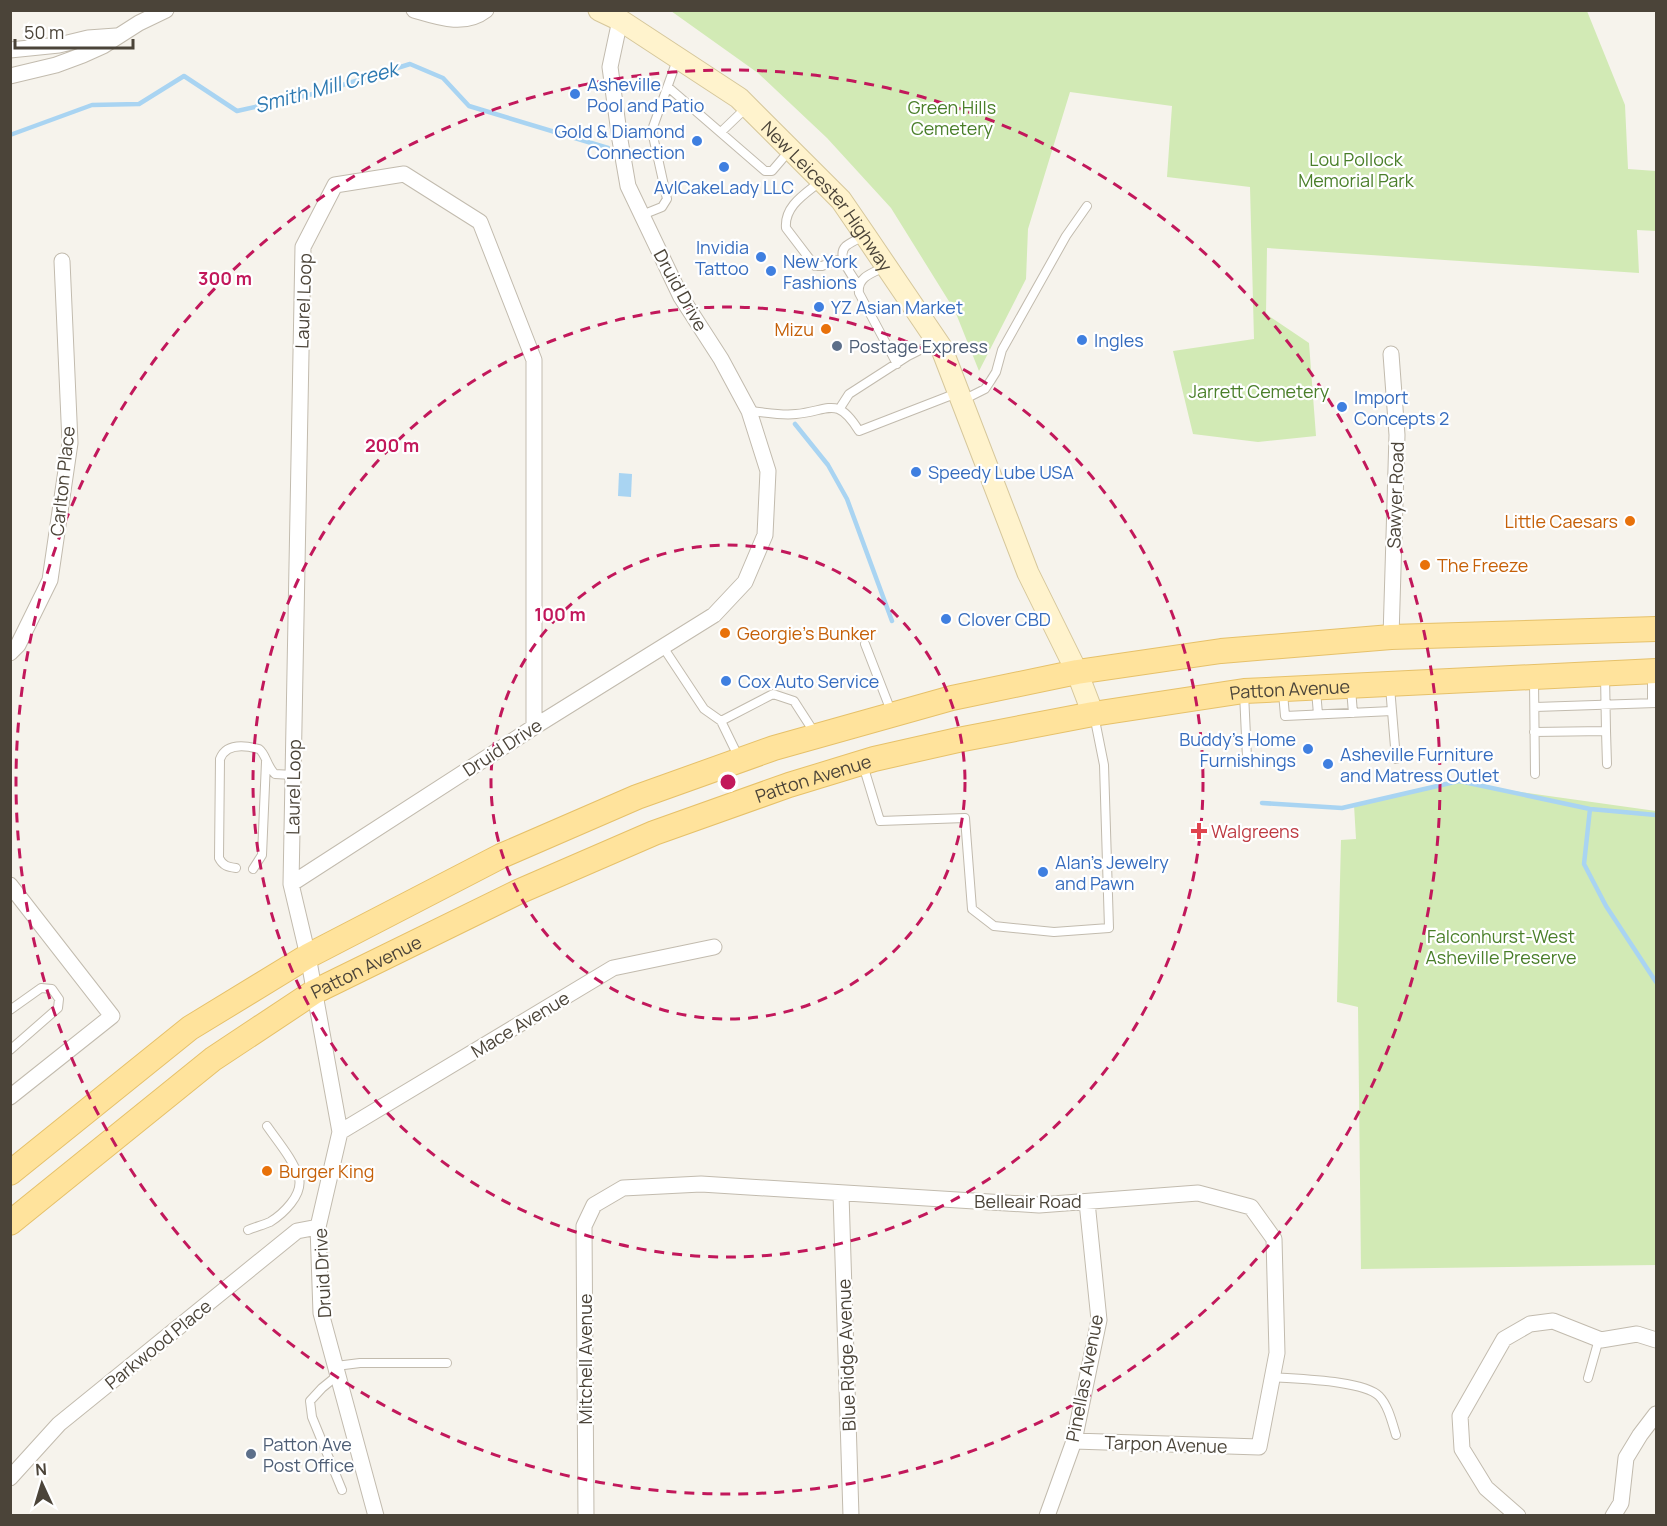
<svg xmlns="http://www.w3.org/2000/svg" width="1667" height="1526" font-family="Manrope,sans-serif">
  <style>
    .green { fill: #d2eab5 }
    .water { fill: #a9d4f2 }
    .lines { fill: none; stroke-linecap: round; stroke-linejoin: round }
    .stream { stroke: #a9d4f2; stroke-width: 4.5 }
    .service-casing { stroke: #c2bbae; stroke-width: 10 }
    .minor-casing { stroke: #c2bbae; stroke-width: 17 }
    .secondary-casing { stroke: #d6c79b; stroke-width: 23 }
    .primary-casing { stroke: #e6c16a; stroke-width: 26 }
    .service { stroke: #fff; stroke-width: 8 }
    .minor { stroke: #fff; stroke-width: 15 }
    .secondary { stroke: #fff3cd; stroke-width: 21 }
    .primary { stroke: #ffe39c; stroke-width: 24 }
    .ring { fill: none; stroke: #c2185b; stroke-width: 3; stroke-dasharray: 10 8 }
    .shop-dot { fill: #3f7fe0; stroke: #fff; stroke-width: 2 }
    .food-dot { fill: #e8710a; stroke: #fff; stroke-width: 2 }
    .service-dot { fill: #5c6f8a; stroke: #fff; stroke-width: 2 }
    .health-dot { fill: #e0444e; stroke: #fff; stroke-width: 2 }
    .labels { text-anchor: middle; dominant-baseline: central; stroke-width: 4.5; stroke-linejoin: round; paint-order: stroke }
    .shop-label { font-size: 18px; fill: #366cbe; stroke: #fff; text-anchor: start }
    .park-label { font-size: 18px; fill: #4a7f2a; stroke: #fff }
    .street-label { font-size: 18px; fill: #4b4439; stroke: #fff }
    .food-label { font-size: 18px; fill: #c56008; stroke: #fff; text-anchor: start }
    .service-label { font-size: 18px; fill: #4e5e75; stroke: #fff; text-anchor: start }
    .health-label { font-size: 18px; fill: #be3a42; stroke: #fff; text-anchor: start }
    .water-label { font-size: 20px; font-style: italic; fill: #2e7ab2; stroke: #fff }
    .centre { fill: #c2185b; stroke: #fff; stroke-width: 3 }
    .ring-label { font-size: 18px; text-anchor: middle; font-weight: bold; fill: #c2185b; stroke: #fff; stroke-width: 4.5; stroke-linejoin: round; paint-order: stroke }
  </style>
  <rect width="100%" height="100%" fill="#f6f3ec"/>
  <path class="green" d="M671,11h916l38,94 3,64 28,2v60l-19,-1 2,43 -372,-25 -1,66 43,29 7,93 -58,6 -65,-8 -20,-83 81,-12 -4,-152 -83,-10 5,-71 -102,-14 -42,137 -2,50 -47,92 -24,-60 -64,-103 -64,-70 -69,-65z
    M1450,782l206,29v454l-295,4 -3,-262 -21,-5 4,-162 15,-1 -2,-34z"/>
  <path class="water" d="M619,473l13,1 -1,23 -13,-1z"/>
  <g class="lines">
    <path class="stream" d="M10,135l82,-30 47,-1 45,-28 53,35 80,-18 93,-29 33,14 26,28 139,42
      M795,424l33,41 19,34 45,122
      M1262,803l80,5 117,-27 131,28 66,6
      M1590,809l-6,55 22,42 50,76"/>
    <g class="service-casing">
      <path id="service" d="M668,87l97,84h7l18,-21
        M721,132l25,-24
        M821,181c-16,13 -37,25 -35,47l29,38h7l21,-8
        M642,215l20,-8 5,-8 -14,-63v-9l24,-67
        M885,267c-13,6 -28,10 -26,26l38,71
        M858,285c-5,-9 -23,-29 -12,-39 5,-4 12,-7 18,-10
        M963,400l22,-11 6,-9 5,-8 6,-22 64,-114 21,-30
        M840,408l9,-14 59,-38 28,-14
        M749,411c15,1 32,5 47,3 33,-3 41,-19 63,17l98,-38
        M865,644l26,67
        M663,647l41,62 17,12
        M1652,675v28
        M1534,681l1,93
        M1390,687l2,24
        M1351,689l2,24
        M1316,691l2,23
        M1244,693l3,65
        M1283,693l2,23 107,-5 4,48
        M1535,707l121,-4
        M1606,731l1,33
        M1534,732l72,-1 -1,-56
        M738,756l-17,-35 52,-27 21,7 20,31
        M863,765l17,56 85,-3 7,91 22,17 60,6 55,-4 -5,-163 -10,-50
        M236,868c-8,-1 -13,-2 -17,-10l1,-99c6,-16 24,-14 39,-10 7,5 8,18 16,25l18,1
        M253,869l9,-14 4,-93
        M10,1010l31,-22 11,1 7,10 -1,9 -48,42
        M248,1230c7,-3 15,-5 22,-8 13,-8 33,-27 29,-44 -6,-19 -21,-36 -32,-52
        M336,1366l24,-3h87
        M338,1375l-16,13 -12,13 2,16 30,73
        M1272,1377c23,2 91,3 107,19 9,9 13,26 17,39
        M1588,1378l11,-39"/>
    </g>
    <g class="minor-casing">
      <path id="minor" d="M414,10c24,7 50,17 72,0
        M10,50l49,-5 29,-7 28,-2
        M10,76l46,-11 27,-10 20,-9 36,-23 27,-13
        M1391,637l6,-202 -6,-81
        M10,653l8,-8 32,-65 20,-137 -8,-182
        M291,884l243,-157 180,-112 31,-33 20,-47 3,-64 -19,-60 -28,-52 -40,-62 -53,-111 -8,-46 -10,-73 10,-47
        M10,885l102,131 -102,81
        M340,1132l273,-164 101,-21
        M841,1194l10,322
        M10,1478l49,-54 238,-193 21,-4
        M376,1516l-55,-203 -3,-86 22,-95 -32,-176 -17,-72 12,-637 32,-62 69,-11 76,48 54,138v367
        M586,1516l-2,-290 10,-21 29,-17 78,-4 338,21 159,-12 53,14 23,32 3,114 -18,94 -185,-6
        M1047,1516l27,-75 25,-121 -12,-118
        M1518,1516l-32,-28 -24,-39 -2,-33 44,-77 26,-15 23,-3 48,19 36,-6 19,6
        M1613,1516l8,-13 5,-45 14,-23 16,-21"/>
    </g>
    <g class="secondary-casing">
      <g id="secondary">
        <path id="s1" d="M599,10l21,10 119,78 102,102 24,35 76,112 87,226 49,99 16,42"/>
      </g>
    </g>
    <g class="primary-casing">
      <g id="primary">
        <path d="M10,1173l180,-145 118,-72 193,-100 136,-59 137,-49 178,-50 125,-26 144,-21 170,-14 265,-8"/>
        <path id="s2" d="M10,1223l203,-164 101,-67 204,-100 136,-59 135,-48 85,-26 84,-19 135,-26 151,-23 412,-20"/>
      </g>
    </g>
    <use href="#service" class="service"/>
    <use href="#minor" class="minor"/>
    <use href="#secondary" class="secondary"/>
    <use href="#primary" class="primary"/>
  </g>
  <g class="ring">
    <circle cx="728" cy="782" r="237"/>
    <circle cx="728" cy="782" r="475"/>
    <circle cx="728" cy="782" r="712"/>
  </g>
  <g class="shop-dot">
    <circle cx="575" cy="94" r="6"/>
    <circle cx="697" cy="141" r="6"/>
    <circle cx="724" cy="167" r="6"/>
    <circle cx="761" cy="257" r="6"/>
    <circle cx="771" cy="271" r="6"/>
    <circle cx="819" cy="307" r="6"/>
    <circle cx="1082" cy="340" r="6"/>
    <circle cx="1342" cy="407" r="6"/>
    <circle cx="916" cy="472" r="6"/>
    <circle cx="946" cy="619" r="6"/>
    <circle cx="726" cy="681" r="6"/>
    <circle cx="1308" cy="749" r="6"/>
    <circle cx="1328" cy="764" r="6"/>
    <circle cx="1043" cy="872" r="6"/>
  </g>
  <g class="food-dot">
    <circle cx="826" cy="329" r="6"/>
    <circle cx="1630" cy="521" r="6"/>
    <circle cx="1425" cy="565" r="6"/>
    <circle cx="725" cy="633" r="6"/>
    <circle cx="267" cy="1171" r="6"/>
  </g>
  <g class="service-dot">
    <circle cx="837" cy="346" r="6"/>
    <circle cx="251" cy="1454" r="6"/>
  </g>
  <path class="health-dot" d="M1196 822h6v6h6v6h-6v6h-6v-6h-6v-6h6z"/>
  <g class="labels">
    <g class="shop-label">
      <text x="587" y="84">Asheville<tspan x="587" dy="21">Pool and Patio</tspan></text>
      <text x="685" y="131" text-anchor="end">Gold &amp; Diamond<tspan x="685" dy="21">Connection</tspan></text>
      <text x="724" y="187" text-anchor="middle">AvlCakeLady LLC</text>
      <text x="749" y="247" text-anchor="end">Invidia<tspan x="749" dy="21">Tattoo</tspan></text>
      <text x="783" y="261">New York<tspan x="783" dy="21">Fashions</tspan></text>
      <text x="831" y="307">YZ Asian Market</text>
      <text x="1094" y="340">Ingles</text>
      <text x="1354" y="397">Import<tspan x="1354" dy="21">Concepts 2</tspan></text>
      <text x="928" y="472">Speedy Lube USA</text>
      <text x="958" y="619">Clover CBD</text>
      <text x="738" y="681">Cox Auto Service</text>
      <text x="1296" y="739" text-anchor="end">Buddy's Home<tspan x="1296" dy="21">Furnishings</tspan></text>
      <text x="1340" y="754">Asheville Furniture<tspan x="1340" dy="21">and Matress Outlet</tspan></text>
      <text x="1055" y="862">Alan's Jewelry<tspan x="1055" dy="21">and Pawn</tspan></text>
    </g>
    <g class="park-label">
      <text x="952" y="107">Green Hills<tspan x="952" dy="21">Cemetery</tspan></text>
      <text x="1356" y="159">Lou Pollock<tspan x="1356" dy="21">Memorial Park</tspan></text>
      <text x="1259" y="391">Jarrett Cemetery</text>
      <text x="1501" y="936">Falconhurst-West<tspan x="1501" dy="21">Asheville Preserve</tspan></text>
    </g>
    <g class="street-label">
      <text stroke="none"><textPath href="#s1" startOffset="298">New Leicester Highway</textPath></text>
      <text transform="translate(681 290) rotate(61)">Druid Drive</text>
      <text transform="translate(303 301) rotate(-88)">Laurel Loop</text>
      <text transform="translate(62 481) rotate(-84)">Carlton Place</text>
      <text transform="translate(1395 495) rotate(-88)">Sawyer Road</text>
      <text stroke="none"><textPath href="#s2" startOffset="1412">Patton Avenue</textPath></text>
      <text transform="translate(502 747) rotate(-33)">Druid Drive</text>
      <text stroke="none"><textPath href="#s2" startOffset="926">Patton Avenue</textPath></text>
      <text transform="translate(293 787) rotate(-89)">Laurel Loop</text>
      <text stroke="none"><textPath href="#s2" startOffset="440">Patton Avenue</textPath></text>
      <text transform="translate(520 1024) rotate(-31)">Mace Avenue</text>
      <text x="1028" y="1201">Belleair Road</text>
      <text transform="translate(322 1273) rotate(-93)">Druid Drive</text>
      <text transform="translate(158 1344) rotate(-39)">Parkwood Place</text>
      <text transform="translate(846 1355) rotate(-92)">Blue Ridge Avenue</text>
      <text transform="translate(585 1359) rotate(-90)">Mitchell Avenue</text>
      <text transform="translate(1084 1378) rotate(-79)">Pinellas Avenue</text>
      <text transform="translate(1166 1444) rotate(2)">Tarpon Avenue</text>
    </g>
    <g class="food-label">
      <text x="814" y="329" text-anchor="end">Mizu</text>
      <text x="1618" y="521" text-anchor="end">Little Caesars</text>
      <text x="1437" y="565">The Freeze</text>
      <text x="737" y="633">Georgie's Bunker</text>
      <text x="279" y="1171">Burger King</text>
    </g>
    <g class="service-label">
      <text x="849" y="346">Postage Express</text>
      <text x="263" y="1444">Patton Ave<tspan x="263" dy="21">Post Office</tspan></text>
    </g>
    <g class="health-label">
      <text x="1211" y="831">Walgreens</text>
    </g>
    <g class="water-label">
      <text transform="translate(326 87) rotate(-15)">Smith Mill Creek</text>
    </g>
  </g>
  <circle cx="728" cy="782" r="9" class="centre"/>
  <g class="ring-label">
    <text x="225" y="285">300 m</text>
    <text x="392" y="452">200 m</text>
    <text x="560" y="621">100 m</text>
  </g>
  <rect width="1667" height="1526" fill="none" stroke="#4b4439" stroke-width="24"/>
  <g transform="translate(42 1484) rotate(356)" stroke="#ffffff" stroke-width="4.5" paint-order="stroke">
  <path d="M0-4.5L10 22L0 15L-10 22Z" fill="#4b4439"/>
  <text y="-9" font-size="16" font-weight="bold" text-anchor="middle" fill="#4b4439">N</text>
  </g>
  <path d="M15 39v9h118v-9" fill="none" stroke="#4b4439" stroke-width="3"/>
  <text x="24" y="39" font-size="18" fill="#4b4439" stroke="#ffffff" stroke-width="4.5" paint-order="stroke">50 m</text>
</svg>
